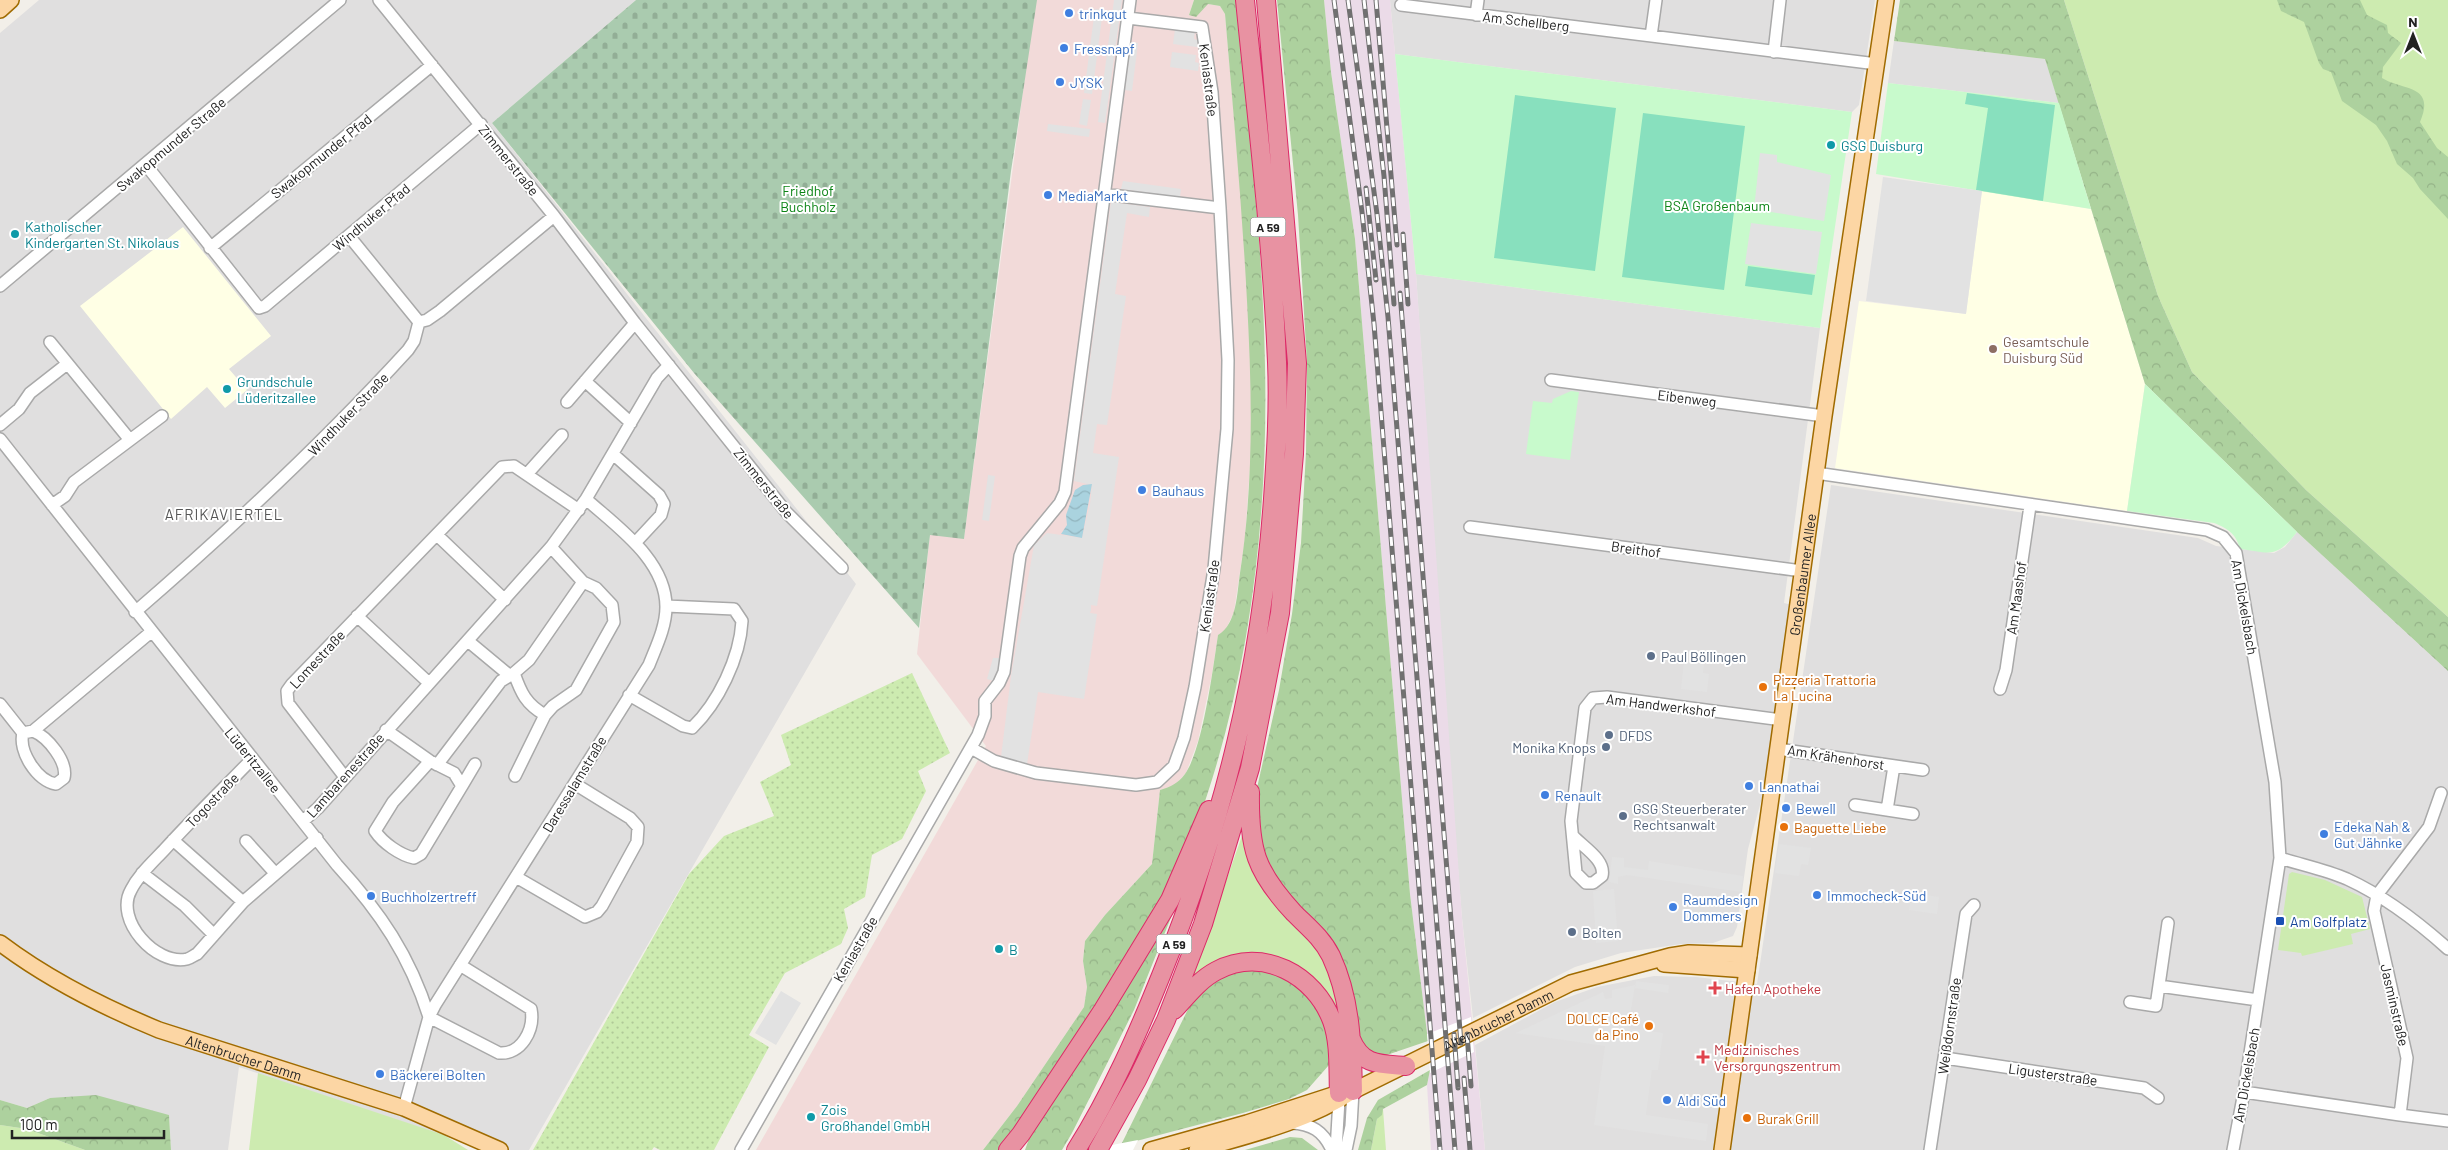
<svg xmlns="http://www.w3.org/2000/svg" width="2448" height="1150" font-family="Barlow,sans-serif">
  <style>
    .residential { fill: #e0dfdf }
    .commercial { fill: #f2dad9 }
    .industrial { fill: #ebdbe8 }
    .education { fill: #ffffe5 }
    .grass { fill: #cdebb0 }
    .forest { fill: url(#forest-crowns) }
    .cemetery { fill: url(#cemetery-stones) }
    .park { fill: #c8facc }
    .garden { fill: url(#garden-dots) }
    .pitch { fill: #88e0be }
    .parking { fill: #e2e2e2 }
    .water { fill: url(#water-waves) }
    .pier { fill: #fff }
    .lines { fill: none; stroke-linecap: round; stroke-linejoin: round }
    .minor-casing { stroke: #a9a9a9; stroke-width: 14 }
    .major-casing { stroke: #a06b00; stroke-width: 18 }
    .highway-casing { stroke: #dc2a67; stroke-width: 20 }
    .minor { stroke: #fff; stroke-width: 11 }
    .major { stroke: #fcd6a4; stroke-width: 15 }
    .highway { stroke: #e892a2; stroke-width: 18 }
    .rail-casing { stroke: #707070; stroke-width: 5 }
    .rail { stroke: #fff; stroke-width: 3; stroke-dasharray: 9; stroke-linecap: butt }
    .shop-dot { fill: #3f7fe0; stroke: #fff; stroke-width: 2 }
    .culture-dot { fill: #0f9aa8; stroke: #fff; stroke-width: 2 }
    .education-dot { fill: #8d6e63; stroke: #fff; stroke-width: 2 }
    .service-dot { fill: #5c6f8a; stroke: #fff; stroke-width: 2 }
    .food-dot { fill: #e8710a; stroke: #fff; stroke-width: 2 }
    .transit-dot { fill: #1a4fb4; stroke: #fff; stroke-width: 2 }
    .health-dot { fill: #e0444e; stroke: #fff; stroke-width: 2 }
    .labels { text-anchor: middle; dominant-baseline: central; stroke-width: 4; stroke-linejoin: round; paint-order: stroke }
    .shield { fill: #fff; stroke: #646464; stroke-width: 1 }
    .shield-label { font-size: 12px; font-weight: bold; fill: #222 }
    .shop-label { font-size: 14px; fill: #366cbe; stroke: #fff; text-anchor: start }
    .street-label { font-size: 14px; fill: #222; stroke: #fff }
    .culture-label { font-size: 14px; fill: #0d838f; stroke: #fff; text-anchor: start }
    .park-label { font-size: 14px; fill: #0c8416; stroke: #fff }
    .education-label { font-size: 14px; fill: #785e54; stroke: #fff; text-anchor: start }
    .service-label { font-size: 14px; fill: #4e5e75; stroke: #fff; text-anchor: start }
    .food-label { font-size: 14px; fill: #c56008; stroke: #fff; text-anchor: start }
    .transit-label { font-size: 14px; fill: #164399; stroke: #fff; text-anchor: start }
    .health-label { font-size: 14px; fill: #be3a42; stroke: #fff; text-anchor: start }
    .neighbourhood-label { font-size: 15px; letter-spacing: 1px; fill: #555; stroke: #fff }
  </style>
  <defs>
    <pattern id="forest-crowns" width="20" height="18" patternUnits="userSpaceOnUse" patternTransform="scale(1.25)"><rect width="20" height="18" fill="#add19e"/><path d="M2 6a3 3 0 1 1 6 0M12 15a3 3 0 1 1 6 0" fill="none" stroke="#95b388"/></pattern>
    <pattern id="cemetery-stones" width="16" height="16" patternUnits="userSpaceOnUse" patternTransform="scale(1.25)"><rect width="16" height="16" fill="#aacbaf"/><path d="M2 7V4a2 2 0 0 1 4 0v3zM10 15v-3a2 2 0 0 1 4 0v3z" fill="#92ae96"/></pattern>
    <pattern id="garden-dots" width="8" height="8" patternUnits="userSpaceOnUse" patternTransform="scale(1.25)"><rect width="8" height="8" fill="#cdebb0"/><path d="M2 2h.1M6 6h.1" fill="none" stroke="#b0c997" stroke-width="1.8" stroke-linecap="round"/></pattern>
    <pattern id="water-waves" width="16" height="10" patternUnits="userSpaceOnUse" patternTransform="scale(1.25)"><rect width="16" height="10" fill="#aad3df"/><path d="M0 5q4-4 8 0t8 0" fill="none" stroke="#92b5bf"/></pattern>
  </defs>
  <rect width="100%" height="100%" fill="#f2efe9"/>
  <path class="residential" d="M39,0h597l-144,123 364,461 -327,566h-42l-248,-83 -11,83h-57l-2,-35 -119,-17 -23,10 -27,-8v-1067z
    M1390,0h485l-16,105 -7,7 -457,-58z
    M1894,41l151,18 14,44 -171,-20z
    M1416,274l404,54 -36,275 12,3 -21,144 -27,99 -11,78 -4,9 -20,7 -32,1 -60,9 -46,14 -102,51 -11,-100 -17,-211z
    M1831,485l367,53 18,8 58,7 11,-6 12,-15 151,139v479h-963l-10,-105 80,-43 42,-15 57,-11 42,1 61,7z"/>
  <path class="commercial" d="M1035,0h159l-5,15 19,-11 12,2 5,8 18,204 8,146v89l-6,85 -11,74 -9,19 -7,4 -6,39 -14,67 -12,32 -13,14 -13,3 -8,74 -47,51 -20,26 -2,20 4,26 -3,20 -67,99 -34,44h-227l230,-404 -69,-92 13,-120 34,4z"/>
  <path class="industrial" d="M1324,0h66l26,274 46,644 23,232h-54l-4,-65 3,-15 -2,-29 -18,-147 -55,-655 -24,-167z"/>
  <path class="education" d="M1982,191l109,18 54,175 -18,127 -292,-43 24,-167 107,13z
    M183,227l88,109 -42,33 18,21 -22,18 -18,-21 -36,32 -91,-113z"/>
  <path class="grass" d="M2064,0h384v617l-142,-127 -114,-118 -34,-76z
    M1244,830l69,109 26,53 2,29 -11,-23 -16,-18 -123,1z
    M2292,872l33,8 37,17 8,32 -19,5 2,10 -51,12 -1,-3 -23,-3 11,-76z
    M258,1073l186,62 24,15h-219z
    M1383,1109l3,41h-15l6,-31z
    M0,1125l27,4 58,21h-85z"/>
  <path class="forest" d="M1194,0h42c12,121 27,243 29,365 4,176 -22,369 -97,529 -14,29 -36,56 -53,82 -38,58 -76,116 -113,174h-19l34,-44 67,-99 3,-20 -4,-26 2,-20 20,-26 47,-51 8,-74c11,-3 18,-7 25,-16 18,-26 28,-106 33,-139 19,-11 19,-42 22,-62 14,-90 12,-181 7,-272 -5,-96 -14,-192 -22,-287l-5,-8 -12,-2 -12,13 -7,-2z
    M1277,0h47l7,72 24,167 55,655 18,147 -50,17 -19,-12 -7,-57 -15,-37 -64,-71 -13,-27 -3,-66 22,-98 13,-76 9,-71 5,-91 1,-90 -9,-147z
    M1900,0h164l94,296 34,76 114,118 142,127v54l-151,-139 -152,-148 -100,-325 -151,-18z
    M2277,0h83l7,15 20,10 1,8 13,10 -18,24 -1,11c21,13 54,6 38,44l17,26 11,9v62l-28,-30 -7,-11 -16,-14 -10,-23 -11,-16 -34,-24 -11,-29 -8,-3 -4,-6 -15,-41 -23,-11z
    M1190,870l-56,140 -62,123 -10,17h-37l5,-14 79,-121z
    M1237,968l34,1 36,22 19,33 3,41 -22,25 -18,9 -46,14 -122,32 73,-148 8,-11z
    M1430,1070l-3,15 -44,24 -1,6 -5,4 -6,31h-13l9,-32 11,-18z
    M96,1095l73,20 2,35h-86l-58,-21 -27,-4v-25l27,8 23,-10z
    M1290,1137l12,1 16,12h-73z"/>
  <path class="cemetery" d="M636,0h401l-26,171 -47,368 -34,-4 -11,93 -225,-255 -202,-250z"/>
  <path class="park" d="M1395,54l457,58 -32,216 -404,-54z
    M1888,83l171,20 32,106 -215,-35z
    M2145,384l152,148c-21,27 -26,21 -57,17 -4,-15 -11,-20 -26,-26l-87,-12z
    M1571,391l8,1 -9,68 -44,-6 7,-53 19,2 1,-4z"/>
  <path class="garden" d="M912,673l38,80 -32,18 8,20 -24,48 -30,16 -7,42 -21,12 4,19 -7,16 -56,29 -36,62 20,12 -55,103h-54l-6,-3 -2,3h-119l156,-276 35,-38 50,-20 -14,-34 31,-17 -10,-30z"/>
  <path class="pitch" d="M1967,93l88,12 -12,96 -67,-11 12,-82 -23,-4z
    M1515,95l101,13 -21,163 -101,-13z
    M1643,113l102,13 -21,164 -102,-13z
    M1748,266l67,9 -3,20 -67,-9z"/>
  <path class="parking" d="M1114,0h8l-17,123 -7,-1z
    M1095,9l8,1 -5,38 -8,-1z
    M1175,29l20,2 -1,8 4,1 -1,7 -24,-3z
    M1131,42l7,1 -6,48 -7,-1z
    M1172,52l24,3 -1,7 4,1 -1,8 -28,-4z
    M1089,55l8,1 -5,38 -8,-1z
    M1083,99l8,1 -4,26 -8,-2z
    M1048,124l42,5 -1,8 -42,-6z
    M1760,153l17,2v7l54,13 -7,46 -70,-12z
    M1883,177l99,14 -16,123 -100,-13z
    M1123,181l58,8 -1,8 -59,-8z
    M1111,202l39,5 -1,10 -22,-4 -12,81 11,2 -19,129 -10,-1 -4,29 26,4 -22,149 -6,-1v5l-1,3 7,1 -13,85 -46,-7 -11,72 -26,-7 10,-81 23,-131 13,-12 35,5 8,-34 2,-19 -18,-4z
    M1751,223l71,9 -6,42 -71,-10z
    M988,475l7,1 -6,45 -7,-1z
    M993,658h7l-2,12 -5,11 -6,-2z
    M1684,661l20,3 -1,9 6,1 -2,18 -26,-3z
    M1779,844l32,4 -3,17 -7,-1 -2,12 -24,-3z
    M1612,857l12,1v9l24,3 1,-9 94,15 -2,16 -113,-17 -10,2v7l-9,-2z
    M1614,889l4,52 -22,2 -3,-52z
    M1912,893l27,4 -2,17 -28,-4z
    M1636,981l33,4 -1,8 -33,-5z
    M1635,985l-7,43 35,5 -5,37h-6l-6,45 62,9 -2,17 -112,-16 11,-79 -89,-13 87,-41 2,7 7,-1v-8z
    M781,991l20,12 -25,42 -21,-12z"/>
  <path class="water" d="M1092,484l-10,54 -21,-4 6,-9 -1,-10 9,-25 8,-5z"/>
  <path class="pier" d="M1471,1017l3,35 -44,21 -3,-39z
    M1138,1140l-5,10h-47z"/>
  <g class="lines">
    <g class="minor-casing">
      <path id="minor" d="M379,0l175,216 81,107 152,190 55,55
        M1401,5l476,59
        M1476,15l2,-15
        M1128,18l74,9 10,65 8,116
        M1651,36l5,-36
        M1774,52l6,-52
        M146,165l113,143 6,-2 216,-182
        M349,236l70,86
        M210,248l222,-183
        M0,286l340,-286
        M50,342l80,98 -56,42 -9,14 -13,9
        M1551,380l273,36
        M585,381l46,42
        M567,402l68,-79
        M0,425l19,-16 11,-16 37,-29
        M0,439l337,426c43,47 73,91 92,152
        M130,440l32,-24
        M613,454l46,41 5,9 -3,11 -26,28
        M1816,473l391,57 16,7 13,16 39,229 5,76 -36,234 -11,58
        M527,474l35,-39
        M1470,527l332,44
        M437,535l68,65
        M551,547l32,35
        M135,612c96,-83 187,-168 273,-262l6,-9 5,-19 8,-2 13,-9 114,-95
        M357,616l72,67
        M468,641l41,34
        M514,673c7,20 12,31 31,42
        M2000,689l6,-19 24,-164
        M629,695l54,31 9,2c26,-25 48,-70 50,-107l-8,-12 -68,-3
        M0,704l23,29
        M386,730l44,31 -37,41 -18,29c8,12 25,24 39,27l7,-4 41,-68 -8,-13 -22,-11
        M33,731l118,-99
        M33,731c15,6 35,31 31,47l-8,6c-19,-3 -38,-33 -33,-51z
        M971,748l23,13 42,12 100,12 21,-3 17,-16 10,-28 11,-51 19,-118 13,-140 1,-69 -8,-152 -117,-14
        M1778,749l145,21
        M252,759c-29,30 -59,59 -87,90 -12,13 -26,25 -34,41 -17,30 25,76 56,69 4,-1 7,-4 10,-5l46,-52 74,-64
        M437,765l64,-84 13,-8 15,-13 54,-78 13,6 16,17 2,17 -38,68 -23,16 -8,9 -30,61
        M1894,766l-7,44 26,4
        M344,776l-56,-73 -1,-12 5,-7 210,-217 12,-1 65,44
        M462,786l13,-22
        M1855,805l32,5
        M303,821l15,-13 233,-261 35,-48 71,-121 12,-13
        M1573,836c10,11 33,24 29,40l-9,7h-7l-10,-10 -5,-52 14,-113 8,-10 14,-1 175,23
        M173,840l70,62
        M246,841l29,32
        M2280,858c22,7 46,12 67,21 37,17 70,42 101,70
        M142,873l43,33 29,29
        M516,877l69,40 12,-5 5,-6 35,-64 1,-15 -8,-9 -55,-34
        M2159,986l99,14
        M2130,1002l26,4 12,-83
        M429,1017l70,36c22,2 36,-23 32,-44l-71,-44
        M1945,1058l199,30 14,10
        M2244,1092l156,23 7,-57 -33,-147 3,-16 52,-68 12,-34
        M404,1108l25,-91 6,-12 214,-340c7,-18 17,-38 17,-58 0,-47 -49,-80 -80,-108
        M2400,1115l48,6
        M1291,1123c21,1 32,8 41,27
        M741,1150l237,-415 7,-19v-15l14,-18 5,-11 16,-116 3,-8 37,-45 5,-11 65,-492
        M1336,1150l3,-50
        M1346,1150l5,-24 2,-35
        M1930,1150l36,-236 8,-9"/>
    </g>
    <g class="major-casing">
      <g id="major">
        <path d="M0,10l11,-10"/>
        <path id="s1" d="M0,943c49,37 103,64 159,87l245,78 96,42"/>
        <path d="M1664,964l83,6"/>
        <path d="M1151,1150l96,-27 89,-29"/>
        <path id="s2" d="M1197,1150c53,-15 109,-28 156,-59l218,-108 99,-27 19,-3 60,2"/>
        <path id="s3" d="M1722,1150l102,-734 62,-416"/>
      </g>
    </g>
    <g class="highway-casing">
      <path id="highway" d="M1250,792c-1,57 5,79 44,121 14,14 28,25 37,43 20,43 21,89 22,135
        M1174,1010c13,-14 25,-30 42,-39 47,-25 99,4 116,50 8,22 6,50 7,72
        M1351,1039c11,27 29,25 55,27
        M1008,1150l13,-16 82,-124 67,-110 39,-90
        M1076,1150c35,-55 62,-117 86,-177 63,-156 99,-305 111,-474 3,-45 6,-91 4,-137 -5,-121 -20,-241 -32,-362
        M1098,1150l39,-70 29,-60 37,-96 47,-156 30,-155 14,-159 3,-91 -31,-363"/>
    </g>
    <use href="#minor" class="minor"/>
    <use href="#major" class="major"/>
    <use href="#highway" class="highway"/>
    <g class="rail-casing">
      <path id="rail" d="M1334,0l28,212 12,112 66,826
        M1348,0l29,214 11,103 67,833
        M1364,0l20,176 10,128
        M1376,0l21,245
        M1366,188l10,92
        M1403,234l5,70
        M1400,293l61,750
        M1454,1034l4,54
        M1467,1034l4,52
        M1464,1078l6,72"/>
    </g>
    <use href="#rail" class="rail"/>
  </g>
  <g class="shop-dot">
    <circle cx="1069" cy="13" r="5"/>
    <circle cx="1064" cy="48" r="5"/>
    <circle cx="1060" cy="82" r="5"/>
    <circle cx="1048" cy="195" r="5"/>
    <circle cx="1142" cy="490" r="5"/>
    <circle cx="1749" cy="786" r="5"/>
    <circle cx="1545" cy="795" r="5"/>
    <circle cx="1786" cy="808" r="5"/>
    <circle cx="2324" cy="834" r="5"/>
    <circle cx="1817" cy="895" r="5"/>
    <circle cx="371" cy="896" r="5"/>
    <circle cx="1673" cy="907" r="5"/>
    <circle cx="380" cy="1074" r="5"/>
    <circle cx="1667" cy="1100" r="5"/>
  </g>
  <g class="culture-dot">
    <circle cx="1831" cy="145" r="5"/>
    <circle cx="15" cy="234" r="5"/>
    <circle cx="227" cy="389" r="5"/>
    <circle cx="999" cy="949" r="5"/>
    <circle cx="811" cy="1117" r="5"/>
  </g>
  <circle class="education-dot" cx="1993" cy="349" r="5"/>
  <g class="service-dot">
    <circle cx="1651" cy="656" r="5"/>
    <circle cx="1609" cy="735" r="5"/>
    <circle cx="1606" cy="747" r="5"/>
    <circle cx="1623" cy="816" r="5"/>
    <circle cx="1572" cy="932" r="5"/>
  </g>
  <g class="food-dot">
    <circle cx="1763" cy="687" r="5"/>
    <circle cx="1784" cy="827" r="5"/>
    <circle cx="1649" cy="1026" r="5"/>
    <circle cx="1747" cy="1118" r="5"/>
  </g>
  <rect class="transit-dot" x="2275" y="916" width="10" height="10" rx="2.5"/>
  <g class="health-dot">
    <path d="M1712.5 980.5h5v5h5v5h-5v5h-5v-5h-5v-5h5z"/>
    <path d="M1700.5 1049.5h5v5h5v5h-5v5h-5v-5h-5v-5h5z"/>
  </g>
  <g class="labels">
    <g class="shield">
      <rect x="1250.5" y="217.5" width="35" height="19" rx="4"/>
      <rect x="1156.5" y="934.5" width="35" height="19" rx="4"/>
    </g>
    <g class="shield-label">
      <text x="1268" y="227">A 59</text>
      <text x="1174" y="944">A 59</text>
    </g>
    <g class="shop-label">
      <text x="1079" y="13">trinkgut</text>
      <text x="1074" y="48">Fressnapf</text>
      <text x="1070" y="82">JYSK</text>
      <text x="1058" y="195">MediaMarkt</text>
      <text x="1152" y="490">Bauhaus</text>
      <text x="1759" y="786">Lannathai</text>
      <text x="1555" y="795">Renault</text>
      <text x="1796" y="808">Bewell</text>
      <text x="2334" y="826">Edeka Nah &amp;<tspan x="2334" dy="16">Gut Jähnke</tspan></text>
      <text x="1827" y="895">Immocheck-Süd</text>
      <text x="381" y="896">Buchholzertreff</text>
      <text x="1683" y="899">Raumdesign<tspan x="1683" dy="16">Dommers</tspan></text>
      <text x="390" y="1074">Bäckerei Bolten</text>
      <text x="1677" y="1100">Aldi Süd</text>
    </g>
    <g class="street-label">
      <text transform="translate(1526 21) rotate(7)">Am Schellberg</text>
      <text transform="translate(1209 80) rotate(83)">Keniastraße</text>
      <text transform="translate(171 144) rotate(-40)">Swakopmunder Straße</text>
      <text transform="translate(321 156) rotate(-39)">Swakopmunder Pfad</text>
      <text transform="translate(509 160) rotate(51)">Zimmerstraße</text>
      <text transform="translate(371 217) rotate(-40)">Windhuker Pfad</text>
      <text transform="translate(1687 398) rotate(7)">Eibenweg</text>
      <text transform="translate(348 414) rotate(-46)">Windhuker Straße</text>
      <text transform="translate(764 483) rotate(51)">Zimmerstraße</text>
      <text transform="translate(1636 549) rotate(8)">Breithof</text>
      <text stroke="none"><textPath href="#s3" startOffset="581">Großenbaumer Allee</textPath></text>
      <text transform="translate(1209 596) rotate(-82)">Keniastraße</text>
      <text transform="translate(2016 598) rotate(-82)">Am Maashof</text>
      <text transform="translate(2245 607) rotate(80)">Am Dickelsbach</text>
      <text transform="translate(317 659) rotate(-47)">Lomestraße</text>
      <text transform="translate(1661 705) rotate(7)">Am Handwerkshof</text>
      <text transform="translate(1836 757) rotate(9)">Am Krähenhorst</text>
      <text transform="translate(253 760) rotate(51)">Lüderitzallee</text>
      <text transform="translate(345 775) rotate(-48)">Lambarenestraße</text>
      <text transform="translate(574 784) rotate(-59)">Daressalamstraße</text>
      <text transform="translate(212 800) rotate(-46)">Togostraße</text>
      <text transform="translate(855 949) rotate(-60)">Keniastraße</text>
      <text transform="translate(2395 1005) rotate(77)">Jasminstraße</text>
      <text stroke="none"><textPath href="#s2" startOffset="329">Altenbrucher Damm</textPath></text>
      <text transform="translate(1949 1026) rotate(-82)">Weißdornstraße</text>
      <text stroke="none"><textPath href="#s1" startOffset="271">Altenbrucher Damm</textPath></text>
      <text transform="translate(2053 1074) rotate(8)">Ligusterstraße</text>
      <text transform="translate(2246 1075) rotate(-80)">Am Dickelsbach</text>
    </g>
    <g class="culture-label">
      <text x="1841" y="145">GSG Duisburg</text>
      <text x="25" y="226">Katholischer<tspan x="25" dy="16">Kindergarten St. Nikolaus</tspan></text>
      <text x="237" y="381">Grundschule<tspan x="237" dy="16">Lüderitzallee</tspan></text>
      <text x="1009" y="949">B</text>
      <text x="821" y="1109">Zois<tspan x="821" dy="16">Großhandel GmbH</tspan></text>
    </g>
    <g class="park-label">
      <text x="808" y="190">Friedhof<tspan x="808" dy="16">Buchholz</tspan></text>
      <text x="1717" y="205">BSA Großenbaum</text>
    </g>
    <g class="education-label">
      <text x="2003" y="341">Gesamtschule<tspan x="2003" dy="16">Duisburg Süd</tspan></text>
    </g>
    <g class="service-label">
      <text x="1661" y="656">Paul Böllingen</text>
      <text x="1619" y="735">DFDS</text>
      <text x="1596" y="747" text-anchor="end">Monika Knops</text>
      <text x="1633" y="808">GSG Steuerberater<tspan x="1633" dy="16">Rechtsanwalt</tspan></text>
      <text x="1582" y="932">Bolten</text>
    </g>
    <g class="food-label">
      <text x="1773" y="679">Pizzeria Trattoria<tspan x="1773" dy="16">La Lucina</tspan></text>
      <text x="1794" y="827">Baguette Liebe</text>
      <text x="1639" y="1018" text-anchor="end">DOLCE Café<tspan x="1639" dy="16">da Pino</tspan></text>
      <text x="1757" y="1118">Burak Grill</text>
    </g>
    <g class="transit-label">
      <text x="2290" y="921">Am Golfplatz</text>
    </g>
    <g class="health-label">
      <text x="1725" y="988">Hafen Apotheke</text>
      <text x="1714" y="1049">Medizinisches<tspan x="1714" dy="16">Versorgungszentrum</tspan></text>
    </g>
    <g class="neighbourhood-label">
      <text x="224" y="514">AFRIKAVIERTEL</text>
    </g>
  </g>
  <g transform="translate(2413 35)" stroke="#ffffff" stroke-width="4" paint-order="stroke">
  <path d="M0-4L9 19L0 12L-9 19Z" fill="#222222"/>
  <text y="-8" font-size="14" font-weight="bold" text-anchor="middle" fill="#222222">N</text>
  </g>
  <path d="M12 1130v8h152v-8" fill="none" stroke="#222222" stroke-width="2.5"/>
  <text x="20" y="1130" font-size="15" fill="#222222" stroke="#ffffff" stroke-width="4" paint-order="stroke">100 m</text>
</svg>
